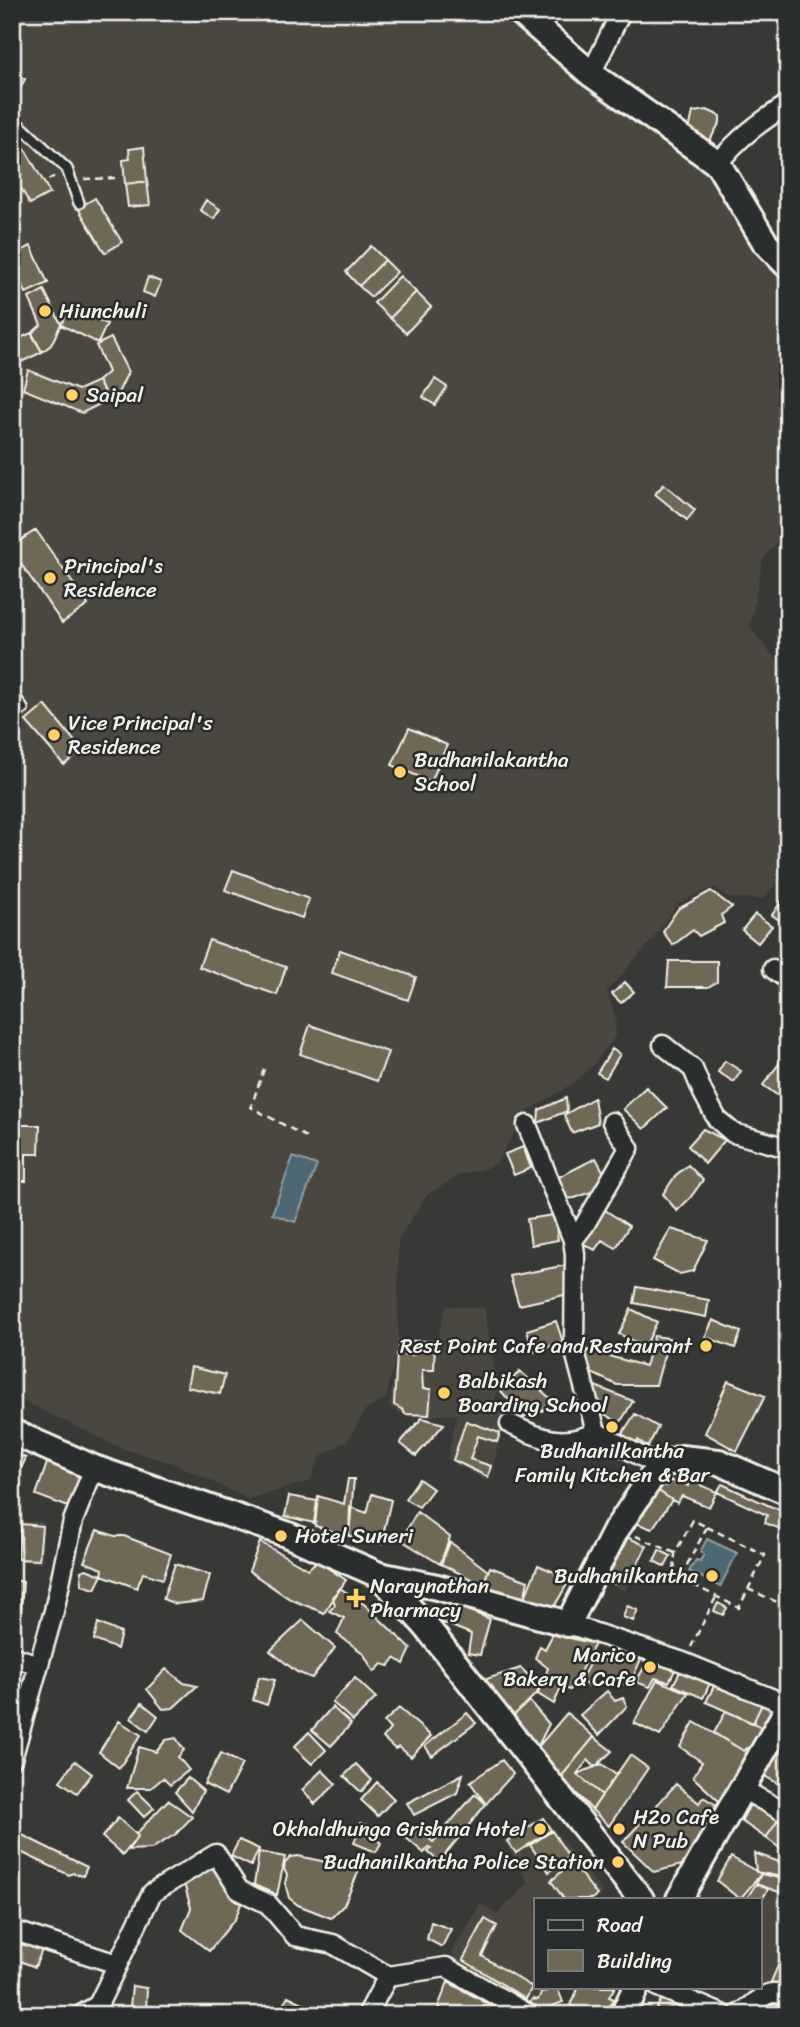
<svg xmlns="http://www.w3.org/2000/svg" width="800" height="2027" font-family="Sriracha,sans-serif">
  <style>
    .built { fill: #484740 }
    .water { fill: #4e6773; stroke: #909ea2; stroke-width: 2 }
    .building { fill: #6f6757; stroke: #f4f1e8; stroke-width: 2 }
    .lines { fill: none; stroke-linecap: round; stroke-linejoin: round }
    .lane-casing { stroke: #f4f1e8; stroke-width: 14 }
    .street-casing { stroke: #f4f1e8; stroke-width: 23 }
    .secondary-casing { stroke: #f4f1e8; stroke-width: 30 }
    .path { stroke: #f4f1e8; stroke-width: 2.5; stroke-dasharray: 7 5; stroke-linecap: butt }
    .lane { stroke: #2a2d2e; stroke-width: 9 }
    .street { stroke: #2a2d2e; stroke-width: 18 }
    .secondary { stroke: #2a2d2e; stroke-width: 24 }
    .poi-dot { fill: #ffd166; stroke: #2a2d2e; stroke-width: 2.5 }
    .labels { text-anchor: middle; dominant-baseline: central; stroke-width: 5; stroke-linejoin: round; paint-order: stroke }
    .poi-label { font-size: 21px; fill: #f4f1e8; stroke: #2a2d2e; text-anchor: start }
  </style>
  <rect width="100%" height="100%" fill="#383936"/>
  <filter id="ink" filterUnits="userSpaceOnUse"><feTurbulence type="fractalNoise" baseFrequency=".0143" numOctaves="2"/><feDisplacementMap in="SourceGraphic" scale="14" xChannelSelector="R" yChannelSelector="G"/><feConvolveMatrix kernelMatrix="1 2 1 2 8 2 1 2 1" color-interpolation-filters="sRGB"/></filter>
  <g filter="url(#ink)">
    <path class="built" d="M12,12h493l223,172 60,88v258l-25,29 -13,68 38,48v194l-25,30 -35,-1 -14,-11 -36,16 -25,36 -46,52 9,29 -1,17 -20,26 -20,19 -47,29 -32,52 -10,5 -27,7 -32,20 -29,45v99h39l9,-33 38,2 14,78 -3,14 15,13 -6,9 -15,60 -42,-23 10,-45 -49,3 -18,-10 6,-54 -10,45 -22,13 -15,28 -30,19 -9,23 -62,18 -75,-36 -52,-15 -109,-52z
      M12,1521l32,1 -2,42 -30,-4z
      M622,1534l26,12 -23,45 -25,-11z
      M542,1815l61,77 -5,7h-62v88h11l-13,25 -74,-48 -8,-11 29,-50 16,12 31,-32 -24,-42z
      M761,1874l27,5v111l-17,-8 -14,13 -10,-3 -4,-5h17v-88h-14z"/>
    <path class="water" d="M293,1157l24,8 -22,57 -23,-8z
      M707,1539l30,14 -17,34 -31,-16 7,-11 4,1 4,-7 -4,-2z"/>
    <path class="building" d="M12,73l13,6 -13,26z
      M707,110l13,6v6l-10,18 -22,-6 5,-22z
      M13,128l37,65 -20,11 -18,-31z
      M144,147l3,34 -22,3 -2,-24 7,-1 -1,-10z
      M147,181l3,24 -22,2 -3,-23z
      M95,198l27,44 -17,11 -27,-45z
      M206,200l14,9 -6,10 -14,-9z
      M31,246l17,37 -22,10 -14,-29v-9z
      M371,246l14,14 -26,26 -13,-14z
      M385,260l12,12 -26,25 -12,-11z
      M400,276l16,16 -26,26 -16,-15z
      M148,277l13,5 -6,15 -12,-5z
      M44,290l17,34 -10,21 -9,7 -10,-19 9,-8 -12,-27z
      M416,292l15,15 -25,26 -16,-15z
      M71,306l36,18 -9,19 -37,-18z
      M31,333l11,19 -27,13 -3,-1v-22z
      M111,338l17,34 -10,21 -9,7 -11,-19 10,-9 -12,-27z
      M28,370l50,20 20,-9 10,19 -26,13 -59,-24z
      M435,379l12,8 -12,18 -12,-8z
      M664,484l31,26 -8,10 -32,-26z
      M36,530l52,75 -26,18 -50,-72v-5z
      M45,705l37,45 -18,15 -38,-44z
      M409,728l38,17 -16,37 -39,-17z
      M233,870l76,29 -7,19 -77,-28z
      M711,891l21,16 -11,8 3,8 -25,13 -6,-6 -20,15 -10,-13 2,-4 13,-19z
      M785,896l3,2v28l-16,-11z
      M755,914l17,12 -14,17 -16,-13z
      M12,937l8,18 -8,3z
      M209,940l77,27 -9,28 -78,-28z
      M340,950l76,27 -8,23 -76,-27z
      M669,961h48v21l-9,5h-41z
      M625,982l9,10 -13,11 -9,-9z
      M310,1025l78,27 -11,29 -77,-27z
      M612,1049l8,5 -14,24 -9,-5z
      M788,1052v51l-25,-18z
      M725,1061l16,10 -7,11 -16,-10z
      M646,1087l21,21 -23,21 -21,-20z
      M566,1098l1,13 -29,12 1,-13z
      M594,1098l4,25 -26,10 -8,-18z
      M12,1125h28l-1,29h-13v27h-14z
      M703,1129l22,11 -20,24 -17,-18z
      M523,1147l8,21 -17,7 -9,-21z
      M596,1158l8,15 -10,18 -19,7 -12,1 -10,-19z
      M688,1165l15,15 -13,18 -13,13 -14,-17 13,-19z
      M602,1208l27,18 -13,22 -14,-8 -7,10 -13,-7z
      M554,1215l4,25 -27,5 -4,-26z
      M671,1229l37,11 -15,31 -13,3 -27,-14z
      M567,1265l2,29 -50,11 -9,-29z
      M637,1287l72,13 -3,17 -72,-14z
      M631,1309l26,13 -12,25 -26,-13z
      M713,1320l28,12 -6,16 -30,-11z
      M556,1321l7,21 -30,10 -6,-22z
      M654,1336l15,2 -13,47h-39l-32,-15 2,-20 58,16z
      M399,1341h36l-1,29h-12l1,19h8l-2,26 -24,-1 -2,-4 -9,-5 3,-51 17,1v-5l-15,-1z
      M191,1367l34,8 -5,19 -33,-7z
      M520,1371l32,29 -10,11 -6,-1 -12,7 -23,-26z
      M728,1381l37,15 -28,55 -32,-18z
      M585,1382l48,19 -13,22 -28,-16z
      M635,1414l23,13 -10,20 -10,-7 -9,8 -11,-8z
      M422,1418l22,6 -28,32 -16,-13z
      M466,1421l34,12 -3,9 -19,-6 -8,23 21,7 -3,11 -35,-17z
      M12,1452l14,6 -14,29z
      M47,1463l35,11 -11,34 -35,-13z
      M348,1479h6l-5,57 -34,-10 3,-30 26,8z
      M419,1479l14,10 -14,18 -14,-8z
      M670,1480l7,3 2,-3 9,6 3,-5 26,11 -8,15 -27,-11 -5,7 -20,-13 4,-6 6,2z
      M722,1484l50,23 16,4v21l-23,-9 2,-8 -50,-23z
      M654,1488l18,12 -20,29 -16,-6 -9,14 -5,-2z
      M372,1494l19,6 -10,44 -32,-8 1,-29 17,6z
      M289,1496l28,5 -3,22 -29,-7z
      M417,1512l33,25 -10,27 -39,-24z
      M21,1524l21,2 -3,34 -22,-1z
      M97,1530l18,6h9l47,18 -8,25 -20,-6 -6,15 -35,-13 1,-6 -19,-7z
      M622,1535l25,11 -16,30 -12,-4 -5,12 -11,-5z
      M260,1542l48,27 9,-8 29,19 -22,33 -34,-14 -41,-28z
      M450,1542l38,29 -5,14 -42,-21z
      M659,1550l12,6 -6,11 -11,-6z
      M175,1564l35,11 -7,26 -28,3 -12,-5z
      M538,1565l32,14 -16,28 -30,-7z
      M490,1567l38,14 -4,19 -41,-15z
      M86,1569l16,6 -7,14 -13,-4 -1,-14z
      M12,1579l11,3 -2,29 -9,-1z
      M340,1588l25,17 46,44 -7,15 -9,-6 -6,8 -7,-2 -8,8 -11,-19 -26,-19 7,-16 -15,-7 6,-6 -2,-8z
      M718,1603l9,5 -4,7 -9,-4z
      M451,1604l39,15 -10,36 -12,-2 3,-19 -32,-13z
      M627,1606l11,4 -5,11 -10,-4z
      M303,1620l32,28 -23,30 -15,-6 -27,-21z
      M98,1623l23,10 -4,16 -23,-9z
      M553,1634l42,10 -25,46 -9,-3 -7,17 -16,-10 10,-26 -13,-10 5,-12 5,3z
      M622,1651l20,6 -13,29 -31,-12 -9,12 -9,-5 14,-26 15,8z
      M649,1658l27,10 -7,14 -14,-4 -5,9 -14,-5z
      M521,1668l17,17v7l-29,28 -29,-39z
      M682,1668l30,11 -9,19 -30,-13z
      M166,1669l18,14 13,3 -24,22 -10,1 -16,-20z
      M259,1677l16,3 -8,25 -14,-5z
      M355,1678l21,20 -23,23 -21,-19z
      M657,1680l31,13 -28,43 -26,-13z
      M716,1682l48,18 -11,23 -47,-21z
      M607,1691l8,10 8,-3 4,8 -28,29 -19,-20z
      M764,1700l12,7 -12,22 -11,-6z
      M529,1701l20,23 -12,24 -28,-28z
      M142,1703l16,13 -10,15 -17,-13z
      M332,1707l19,17 -20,22 -19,-16z
      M399,1708l32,28 -20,21 -12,-10 -4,2 -12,-11 7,-9 -6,-7z
      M726,1711l38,18 -12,23 -5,-4 -3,3 -30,-18z
      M467,1713l9,10 -44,33 -7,-10z
      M567,1713l27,24 -33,40 -24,-29z
      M119,1721l22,14 -22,33 -20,-16z
      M694,1722l50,29 3,-3 5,4 -31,51 -28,-26 9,-15 -22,-15z
      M309,1732l17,18 -14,14 -18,-17z
      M594,1737l18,14 -17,16 -7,-7 -11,14 25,21 -10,15 -31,-33z
      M176,1738l8,12 -6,7 11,13 -19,15 -7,-7 -12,10h-24l12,-41 17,5 10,-12z
      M776,1741l12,6v42l-31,-17z
      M221,1753l21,11 -16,31 -22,-11z
      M630,1755l18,13 -39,58 -17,-16z
      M502,1760l11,14 -27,30 -16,-22z
      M75,1761l17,13 -15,19 -17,-12z
      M356,1764l16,16 -11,12 -17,-16z
      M602,1764l14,11 -14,20 -25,-21z
      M322,1770l14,14 -21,20 -13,-14z
      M463,1774l-6,19 -43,22 -7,-12z
      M188,1778l15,13 -11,20 -17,-19z
      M377,1782l17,17 -16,17 -17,-16z
      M676,1784l23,19 4,-6 17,10 -34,57 -32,8 -31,-30z
      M137,1791l17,17 -10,9 -16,-17z
      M475,1794l11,10 -47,58 -11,-10 3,-3 -2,-2 -5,6 -19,-16 10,-10 18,15z
      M168,1800l24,17 -16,17 -25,15 -23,1 10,-14 -2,-2z
      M752,1801l26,19 -12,18 -25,-17z
      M118,1818l20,18 -15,19 -21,-18z
      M543,1818l8,12 -35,23 -9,-12z
      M778,1820l10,6v28l-22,-16z
      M361,1823l18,6 -3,10 5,4 -5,9 -22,-9z
      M12,1830l75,37 -4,9 -10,-3 -4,2 -57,-27z
      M552,1831l17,26 -20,15 -19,-27z
      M239,1840l20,9 -8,17 -20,-10z
      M259,1852l26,5 -8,38 -23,-10z
      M754,1853l34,12v13l-32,-6z
      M298,1856l42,9 4,-4 17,5 -17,39 -13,13 -33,-13 -9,-7 -4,-15 2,-8 -3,-6 1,-6 6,-6z
      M731,1857l30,17 -21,25 -23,-18z
      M572,1863l25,32 -6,4h-27l-13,-18z
      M220,1864l11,32 10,8 -6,15 -26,32 -27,-21 9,-22 -8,-28z
      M761,1874l27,6v15l-32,-11z
      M12,1883l9,3 -9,25z
      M756,1884l12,5 -8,14v-4h-14z
      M485,1919l12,7 -15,30 50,31 -6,12 -63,-39z
      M431,1922l20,7 -9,18 -15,-8z
      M14,1936l28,14 -7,17 -23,-9z
      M780,1961l8,3v27l-17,-9z
      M448,1982l61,33h-57l-14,-8z
      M132,1986l15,2 -1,21 -16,-2z
      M557,1987l6,15 -24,9 -10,-6 3,-6 6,1 3,-7z
      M579,1987h36l-6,10 5,2 -9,16h-19l-16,-10z
      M679,1987h18l-4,8z
      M663,1995l43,20h-52z
      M288,1996l25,12 -4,7h-31z
      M773,1998l15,7v10h-23z
      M148,2006l41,5 -1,4h-41z"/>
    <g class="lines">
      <g class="lane-casing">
        <path id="lane" d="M12,122l10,5 45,42 12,34
          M12,576l2,-2
          M12,692l11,17"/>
      </g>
      <g class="street-casing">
        <path id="street" d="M591,74l30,-62
          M718,164c19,-26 44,-43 70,-60
          M773,969l15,11
          M663,1045l30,24 10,24 14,26 16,14 55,15
          M527,1125l46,115 2,14 -1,94 22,84 63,34
          M573,1240l11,-14 45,-78 -17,-26
          M510,1424c30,15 54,24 86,8
          M568,1624l115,38 105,43
          M12,1656l26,9
          M12,1759l42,-148 19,-90 21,-53
          M742,1789l46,25
          M12,1930l105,34
          M658,1987l66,28
          M81,2015l17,-10 54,-112 64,-39 23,36 29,14 27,32 38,8 55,32 58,-9 84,48
          M367,2015l21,-39
          M737,2015c20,-9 28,-31 51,-18"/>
      </g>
      <g class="secondary-casing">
        <path id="secondary" d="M520,12l71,62 127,90 47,78 23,24
          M12,1432l82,36 192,66 93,41 58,12 131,37 48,-94 43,-64 22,-8 38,4 69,30
          M379,1575l46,50 216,274
          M679,1899l109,-191
          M623,2015l13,-28"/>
      </g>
      <path class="path" d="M84,179l33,-1
        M48,180l7,-4
        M264,1069l-13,38 55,30
        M707,1527l58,28 -26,53 -59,-30z
        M636,1536l39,17
        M680,1578l-6,-2 1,-23 18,-33 14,7
        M748,1589l40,18
        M691,1647l25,-50"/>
      <use href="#lane" class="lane"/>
      <use href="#street" class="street"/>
      <use href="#secondary" class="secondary"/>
    </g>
  </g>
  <g class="poi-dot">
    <circle cx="45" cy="311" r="7"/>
    <circle cx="72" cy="395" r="7"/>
    <circle cx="50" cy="578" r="7"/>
    <circle cx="54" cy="735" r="7"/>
    <circle cx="400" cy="772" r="7"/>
    <circle cx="706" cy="1346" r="7"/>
    <circle cx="444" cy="1393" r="7"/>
    <circle cx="612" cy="1427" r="7"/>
    <circle cx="281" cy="1536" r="7"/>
    <circle cx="712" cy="1576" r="7"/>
    <path d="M352.5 1587.5h7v7h7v7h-7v7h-7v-7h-7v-7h7z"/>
    <circle cx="650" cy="1667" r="7"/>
    <circle cx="540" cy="1829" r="7"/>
    <circle cx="619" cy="1829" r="7"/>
    <circle cx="618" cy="1862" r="7"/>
  </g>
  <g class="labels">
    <g class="poi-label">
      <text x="59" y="311">Hiunchuli</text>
      <text x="86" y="395">Saipal</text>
      <text x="64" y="566">Principal's<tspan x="64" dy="24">Residence</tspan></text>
      <text x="68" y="723">Vice Principal's<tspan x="68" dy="24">Residence</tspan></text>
      <text x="414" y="760">Budhanilakantha<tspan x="414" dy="24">School</tspan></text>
      <text x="692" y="1346" text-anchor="end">Rest Point Cafe and Restaurant</text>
      <text x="458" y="1381">Balbikash<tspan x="458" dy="24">Boarding School</tspan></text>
      <text x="612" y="1451" text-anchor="middle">Budhanilkantha<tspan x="612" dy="24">Family Kitchen &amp; Bar</tspan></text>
      <text x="295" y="1536">Hotel Suneri</text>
      <text x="698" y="1576" text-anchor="end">Budhanilkantha</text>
      <text x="370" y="1586">Naraynathan<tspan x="370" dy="24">Pharmacy</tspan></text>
      <text x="636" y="1655" text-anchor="end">Marico<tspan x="636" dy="24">Bakery &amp; Cafe</tspan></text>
      <text x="633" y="1817">H2o Cafe<tspan x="633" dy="24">N Pub</tspan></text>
      <text x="526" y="1829" text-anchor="end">Okhaldhunga Grishma Hotel</text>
      <text x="604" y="1862" text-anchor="end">Budhanilkantha Police Station</text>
    </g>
  </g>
  <rect width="800" height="2027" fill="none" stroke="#2a2d2e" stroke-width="42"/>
  <rect x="21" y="21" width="758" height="1985" fill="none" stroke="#f4f1e8" stroke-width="2.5" filter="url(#ink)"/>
  <rect x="534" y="1898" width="228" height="91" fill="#2a2d2e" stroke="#7b7b78" stroke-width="2"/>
  <rect x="548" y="1920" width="35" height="10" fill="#2a2d2e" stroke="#7b7b78" stroke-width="2"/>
  <text x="597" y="1932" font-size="21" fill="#f4f1e8">Road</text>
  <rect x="548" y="1950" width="35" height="21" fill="#6f6757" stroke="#7b7b78" stroke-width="2"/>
  <text x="597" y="1968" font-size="21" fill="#f4f1e8">Building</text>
</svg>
